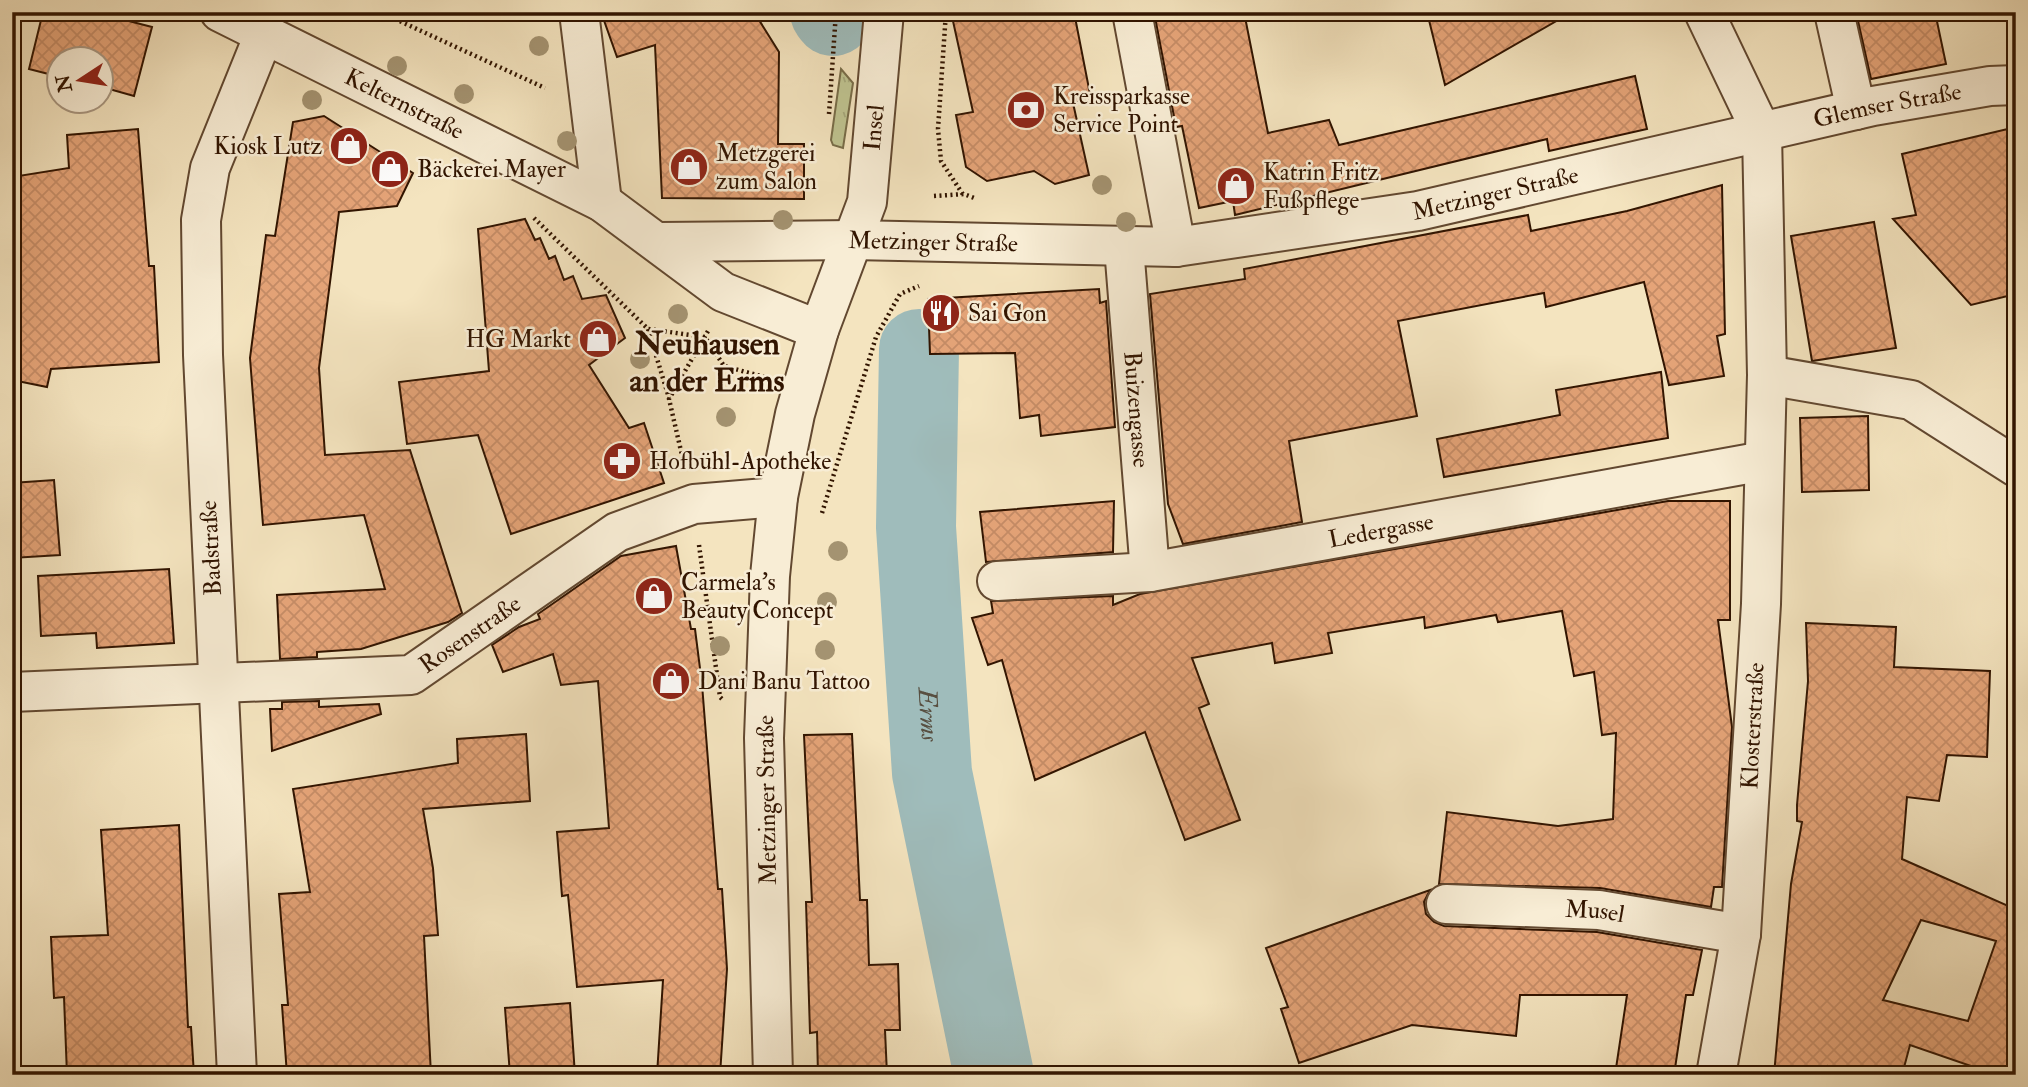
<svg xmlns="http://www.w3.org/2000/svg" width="2028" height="1087" font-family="'IM FELL Double Pica',serif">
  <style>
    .grass { fill: url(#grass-tufts); stroke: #786c48; stroke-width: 2 }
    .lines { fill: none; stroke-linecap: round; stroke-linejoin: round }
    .river { stroke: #9fbcbb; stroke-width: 80 }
    .building { fill: url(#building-cross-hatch); stroke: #311400; stroke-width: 2; fill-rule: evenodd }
    .minor-casing { stroke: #624830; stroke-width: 42 }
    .path { stroke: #311400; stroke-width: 4.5; stroke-dasharray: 2 3.5; stroke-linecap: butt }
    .minor { stroke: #f8edd5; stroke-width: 38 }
    .tree { fill: #a49371 }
    .labels { text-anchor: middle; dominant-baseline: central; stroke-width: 5; stroke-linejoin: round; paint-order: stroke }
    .poi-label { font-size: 24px; fill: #311400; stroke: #f8edd5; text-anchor: start }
    .street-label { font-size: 24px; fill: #311400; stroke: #f8edd5 }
    .water-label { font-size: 26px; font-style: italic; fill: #584f41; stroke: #f8edd5 }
    .district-label { font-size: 32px; font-weight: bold; fill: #311400; stroke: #f8edd5 }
  </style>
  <defs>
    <pattern id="grass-tufts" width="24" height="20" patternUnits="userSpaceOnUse" patternTransform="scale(1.75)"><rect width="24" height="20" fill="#bfc390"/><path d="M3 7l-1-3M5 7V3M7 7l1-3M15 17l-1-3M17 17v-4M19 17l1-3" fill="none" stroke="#a5a77a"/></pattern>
    <pattern id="building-cross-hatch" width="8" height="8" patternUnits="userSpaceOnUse" patternTransform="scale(1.75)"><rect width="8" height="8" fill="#e5a478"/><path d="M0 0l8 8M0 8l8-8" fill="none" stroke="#c58c66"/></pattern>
  </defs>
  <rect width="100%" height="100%" fill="#f4e4bf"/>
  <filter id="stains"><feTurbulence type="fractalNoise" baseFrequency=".00286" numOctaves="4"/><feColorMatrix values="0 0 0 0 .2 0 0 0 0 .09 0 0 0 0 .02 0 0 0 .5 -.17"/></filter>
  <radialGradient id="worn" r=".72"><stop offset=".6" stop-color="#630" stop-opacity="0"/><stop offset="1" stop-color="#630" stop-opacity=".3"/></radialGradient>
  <path class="grass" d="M841,69l12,14 -10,65 -10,-3 -2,-5z"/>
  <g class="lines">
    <g class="river">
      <path d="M830,12l3,4"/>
      <path id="s1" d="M919,349l-3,178 16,246 62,302"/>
    </g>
  </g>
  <path class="building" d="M43,12h51l58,15 -18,69 -32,-9v-27h-42v17l-31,-8z
    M601,12h153l25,40 -1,92h26v55l-142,-1 -7,-153 -38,12z
    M951,12h123l17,87 -18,4 16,72 -34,9 -21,-13 -47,10 -21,-14 -10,-52 17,-3z
    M1154,12h90l24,121 61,-13 10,25 296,-69 12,53 -98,22 -2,-12 -312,76 -2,-14 -34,7 -17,-82 -6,1z
    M1427,12h145l-127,73z
    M1856,12h79l11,52 -75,15z
    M324,116l89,57 -16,33 -58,6 -20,156 6,87 85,-5 52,163 -14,9 -87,27 -44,3v5l-37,2 -3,-64 108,-6 -21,-74 -101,10 -13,-167 16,-123 9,1 18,-114z
    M2016,127v167l-45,11 -78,-86 23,-4 -14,-61z
    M138,129l11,137h5l5,96 -108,7 -4,18 -35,-7v-203l57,-9 -2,-33z
    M1722,185l3,149 -8,2 7,40 -55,9 -25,-103 -98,25 -2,-14 -146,28 19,95 -128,25 13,81 -119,22 -15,-40 -18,-210 95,-15 -1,-10 284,-54 3,16 96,-20z
    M525,219l10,21 5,-2 9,21 6,-3 9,24 9,-4 9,23 24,-4 19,43 -36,27 40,63 15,-5 20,60 -153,51 -33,-99 -71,9 -8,-62 90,-11 -11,-142z
    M1874,222l22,126 -84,13 -21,-125z
    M1099,289l1,14 6,-2 9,126 -74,9 -2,-21 -19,3 -5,-65 -85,1 -2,-55z
    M1661,372l7,66 -224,39 -7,-38 123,-24 -4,-25z
    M1868,416l1,74 -67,2 -2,-74z
    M54,480l6,75 -48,3v-75z
    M1114,501l-1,51 -127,10 -6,-50z
    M1668,501h62v119h-12l14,107 -10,160h-8l-3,20 -111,-19 -161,-4 8,-72 111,14 55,-7 3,-86 -14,2 -8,-63 -20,4 -12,-65 -64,11 -2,-7 -71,13 -1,-11 -96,16 4,20 -57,10 -3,-20 -80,15 17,46 -10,4 41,112 -55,20 -40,-108 -110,48 -33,-120 -14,5 -16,-47 21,-5 -2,-12 122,-5v9l27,-11z
    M676,546l15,83h4l7,55 16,205h4l5,80 -7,106h-63l6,-95 -86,7 -9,-92 -6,1 -5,-64 52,-4 -11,-147 -37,4 -8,-31 -50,18 -11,-27 27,-18 21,-8 -2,-5 83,-58z
    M169,569l5,74 -77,5 -1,-15 -55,3 -3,-60z
    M1806,623l90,4 -2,40 96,4 -3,86 -40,-2 -8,46 -32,-4 -5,62 106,47 2,-6 6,1v174h-19l-87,-30 -8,30h-43l-31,-9 -3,9h-51l17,-191 11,-62 -5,-1v-16l11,-124zM1921,920l75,21 -28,80 -85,-21z
    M319,701v6l60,-3 2,10 -109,37 -2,-42h12v-7z
    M526,734l4,67 -107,8 10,59 5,67 -14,1 7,139h-144l-5,-70h6l-9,-111 31,-2 -17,-103 165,-26 -1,-24z
    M852,734l8,166h7l2,65 29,-1 2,66h-15l2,45h-69l-1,-43 -7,1 -4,-131h6l-8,-167z
    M179,825l9,202h3l3,48h-127l-3,-78 -10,1 -3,-61 57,-2 -7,-105z
    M1430,890l-6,12 2,12 8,8 10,4 153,6 105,18 -9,45h-7l-12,80h-59l12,-80h-107l-4,41 -104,-11 -113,38 -18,-54 7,-2 -22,-59z
    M570,1003l5,72h-65l-5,-67z"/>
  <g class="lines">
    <g class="minor-casing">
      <g id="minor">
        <path id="s2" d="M220,12l382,190 121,90 96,38"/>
        <path d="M579,12l23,190"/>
        <path d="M1132,12l44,235"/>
        <path d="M1704,12l58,121 5,242 -6,229 -20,330 -25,141"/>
        <path d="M1834,12l22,98"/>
        <path id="s3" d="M660,242l192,-2 324,7 242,-36 455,-105 117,-20 26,-1"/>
        <path id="s4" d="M1124,247l26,325"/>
        <path d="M1767,375l144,25 105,67"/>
        <path id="s5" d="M997,581l153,-9 614,-111"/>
        <path id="s6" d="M12,692l399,-17 206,-143 77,-28 84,-7"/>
        <path id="s7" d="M1446,904l153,6 142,24"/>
        <path d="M237,1075l-34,-720 -2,-135 9,-52 55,-136"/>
        <path id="s8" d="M773,1075l-9,-337 6,-162 8,-79 17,-83 24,-84 48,-128 17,-190"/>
      </g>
    </g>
    <path class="path" d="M380,12l165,76
      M946,12l-8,117 3,32 23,35
      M829,114l7,-102
      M934,196l30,-2 13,5
      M534,218l114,111 57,8 19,29 40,11
      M648,329l21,69
      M684,464l-15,-65 39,-68
      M822,513l54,-176 24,-43 19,-8
      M699,545l21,152 4,4"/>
    <use href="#minor" class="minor"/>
  </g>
  <g class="tree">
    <circle cx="539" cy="46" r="10"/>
    <circle cx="397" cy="66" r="10"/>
    <circle cx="464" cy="94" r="10"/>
    <circle cx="312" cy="100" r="10"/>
    <circle cx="567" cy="141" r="10"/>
    <circle cx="1102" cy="185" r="10"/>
    <circle cx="783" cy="220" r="10"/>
    <circle cx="1126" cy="222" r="10"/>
    <circle cx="678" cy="314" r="10"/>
    <circle cx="640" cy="359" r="10"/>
    <circle cx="726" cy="417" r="10"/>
    <circle cx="838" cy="551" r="10"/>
    <circle cx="827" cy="602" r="10"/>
    <circle cx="720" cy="646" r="10"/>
    <circle cx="825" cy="650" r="10"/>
  </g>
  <defs>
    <g id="bank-disc" transform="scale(2.0125)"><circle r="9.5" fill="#8f2418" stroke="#f8edd5"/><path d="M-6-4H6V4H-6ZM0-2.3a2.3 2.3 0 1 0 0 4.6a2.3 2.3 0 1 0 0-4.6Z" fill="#fff"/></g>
    <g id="shop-disc" transform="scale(2.0125)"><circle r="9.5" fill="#8f2418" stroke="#f8edd5"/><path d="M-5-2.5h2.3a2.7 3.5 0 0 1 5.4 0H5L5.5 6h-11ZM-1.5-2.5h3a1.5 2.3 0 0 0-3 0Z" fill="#fff"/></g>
    <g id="restaurant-disc" transform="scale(2.0125)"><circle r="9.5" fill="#8f2418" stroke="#f8edd5"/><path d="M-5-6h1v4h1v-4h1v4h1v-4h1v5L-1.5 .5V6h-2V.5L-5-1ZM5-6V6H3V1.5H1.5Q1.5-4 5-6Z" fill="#fff"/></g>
    <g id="pharmacy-disc" transform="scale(2.0125)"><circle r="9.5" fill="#8f2418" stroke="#f8edd5"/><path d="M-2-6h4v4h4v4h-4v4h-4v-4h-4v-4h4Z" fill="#fff"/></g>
  </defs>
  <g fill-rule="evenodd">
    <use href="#bank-disc" x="1026" y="110"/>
    <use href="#shop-disc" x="349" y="146"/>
    <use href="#shop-disc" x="689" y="167"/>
    <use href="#shop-disc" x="390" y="169"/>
    <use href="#shop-disc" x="1236" y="186"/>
    <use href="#restaurant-disc" x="941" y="313"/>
    <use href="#shop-disc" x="598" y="339"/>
    <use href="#pharmacy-disc" x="622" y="461"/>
    <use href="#shop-disc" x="654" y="596"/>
    <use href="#shop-disc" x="671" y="681"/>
  </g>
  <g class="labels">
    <g class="poi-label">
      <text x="1053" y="96">Kreissparkasse<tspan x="1053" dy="28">Service Point</tspan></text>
      <text x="322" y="146" text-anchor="end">Kiosk Lutz</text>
      <text x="716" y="153">Metzgerei<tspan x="716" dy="28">zum Salon</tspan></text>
      <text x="417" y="169">Bäckerei Mayer</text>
      <text x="1263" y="172">Katrin Fritz<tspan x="1263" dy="28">Fußpflege</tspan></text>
      <text x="968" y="313">Sai Gon</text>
      <text x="571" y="339" text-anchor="end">HG Markt</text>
      <text x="649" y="461">Hofbühl-Apotheke</text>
      <text x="681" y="582">Carmela's<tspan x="681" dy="28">Beauty Concept</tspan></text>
      <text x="698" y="681">Dani Banu Tattoo</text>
    </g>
    <g class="street-label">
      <text stroke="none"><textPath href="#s2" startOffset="206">Kelternstraße</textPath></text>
      <text stroke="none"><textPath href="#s3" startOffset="1242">Glemser Straße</textPath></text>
      <text stroke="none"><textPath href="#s8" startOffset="962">Insel</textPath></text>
      <text stroke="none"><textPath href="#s3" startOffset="840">Metzinger Straße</textPath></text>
      <text stroke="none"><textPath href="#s3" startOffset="273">Metzinger Straße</textPath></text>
      <text stroke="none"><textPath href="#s4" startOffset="163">Buizengasse</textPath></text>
      <text stroke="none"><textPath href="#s5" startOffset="388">Ledergasse</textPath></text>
      <text transform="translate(211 548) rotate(-93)">Badstraße</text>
      <text stroke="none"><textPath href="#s6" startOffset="471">Rosenstraße</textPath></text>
      <text transform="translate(1753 726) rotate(-87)">Klosterstraße</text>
      <text transform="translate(767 800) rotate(-91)">Metzinger Straße</text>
      <text stroke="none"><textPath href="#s7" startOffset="149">Musel</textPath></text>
    </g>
    <g class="water-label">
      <text stroke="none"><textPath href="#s1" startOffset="366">Erms</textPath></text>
    </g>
    <g class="district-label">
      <text x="707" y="344">Neuhausen<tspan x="707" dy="37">an der Erms</tspan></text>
    </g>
  </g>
  <rect width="2028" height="1087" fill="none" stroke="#f4e4bf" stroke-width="42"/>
  <rect x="14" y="14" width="2000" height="1059" fill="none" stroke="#311400" stroke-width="3.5"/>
  <rect x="21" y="21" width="1986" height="1045" fill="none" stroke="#311400" stroke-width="2"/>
  <g transform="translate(80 80) rotate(258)"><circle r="33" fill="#f8edd5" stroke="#a89680" stroke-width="2"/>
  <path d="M0-5L12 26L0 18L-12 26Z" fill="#8f2418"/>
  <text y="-10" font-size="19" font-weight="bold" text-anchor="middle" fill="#311400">N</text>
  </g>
  <rect width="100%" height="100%" filter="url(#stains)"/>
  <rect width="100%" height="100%" fill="url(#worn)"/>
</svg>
